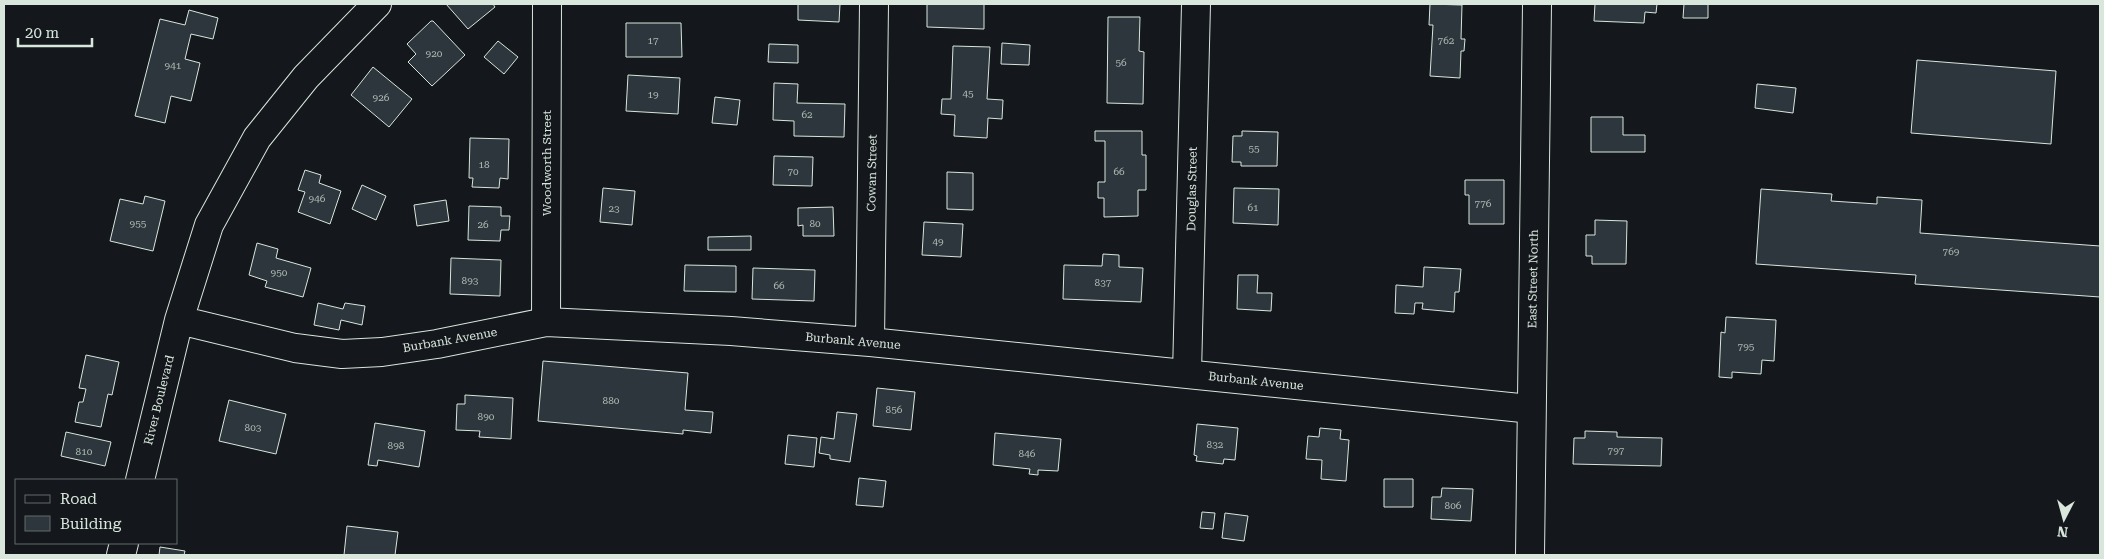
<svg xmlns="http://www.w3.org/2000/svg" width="2104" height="559" font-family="'Roboto Serif',serif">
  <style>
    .building { fill: #2c363c; stroke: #d8e6dc }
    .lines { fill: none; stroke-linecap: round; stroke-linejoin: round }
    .minor-casing { stroke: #d8e6dc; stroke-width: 30 }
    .major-casing { stroke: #d8e6dc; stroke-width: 30 }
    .minor { stroke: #14181c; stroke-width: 28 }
    .major { stroke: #14181c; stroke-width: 28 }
    .labels { text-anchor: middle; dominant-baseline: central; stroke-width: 4; stroke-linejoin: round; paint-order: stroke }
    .number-label { font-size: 10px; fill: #adbab4 }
    .street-label { font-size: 12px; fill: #d8e6dc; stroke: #14181c }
  </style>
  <rect width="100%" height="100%" fill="#14181c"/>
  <path class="building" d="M446,4h47l2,3 -27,22z
    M798,4h42l-1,18 -41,-2z
    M927,4h57v25l-57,-2z
    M1430,4l32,1 -1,34h4l-1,12h-3l-1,27 -30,-2 3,-51h-4z
    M1595,4h62l-1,9 -11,-1 -1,11 -50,-2z
    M1684,4h24v14h-25z
    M189,10l29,8 -5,21 -22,-5 -6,25 15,4 -9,38 -20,-5 -6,27 -30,-7 25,-97 25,6z
    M1108,17h32l-1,34 5,1 -1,52 -36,-1z
    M431,21h2l32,34 -33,31 -24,-24 8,-8 -9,-10z
    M626,23h55l1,34h-56z
    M498,41l20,16 -14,17 -20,-17z
    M1002,43l28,2 -1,20 -28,-1z
    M769,44l29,1v18l-30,-1z
    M953,46l37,1 -3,52 16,1 -1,19 -14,-1 -1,20 -33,-2 1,-21 -14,-1 1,-15h9z
    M1917,60l139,11 -5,73 -140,-11z
    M373,67l39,32 -23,28 -38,-32z
    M628,75l52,3 -2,36 -52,-3z
    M774,83l24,1 -1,19 48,1 -1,33 -50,-1v-15l-21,-1z
    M1757,84l39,4 -3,25 -38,-5z
    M715,97l25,3 -3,25 -25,-2z
    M1591,117h32v18h22v17h-54z
    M1095,131h47v24h4v35h-8v26l-34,1v-19h-6v-16h7v-41h-10z
    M1242,131l36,1 -1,34h-36v-4h-9l1,-26h9z
    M470,138l39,1 -1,40 -8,-1 -1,10 -27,-1 1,-9h-4z
    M774,156l39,1 -1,29 -39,-1z
    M305,170l16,5 -2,8 22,8 -11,33 -32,-12 7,-20 -7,-2z
    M947,172l26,1v37l-26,-1z
    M1465,180h39v44h-35v-29h-4z
    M362,185l24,11 -10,24 -24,-11z
    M603,188l32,3 -3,34 -32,-3z
    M1234,188l45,1 -1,36 -45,-2z
    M1761,189l71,5 -1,7 46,3v-7l45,3 -2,33 180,13v51l-185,-13 1,-9 -160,-11z
    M145,196l20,5 -12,50 -43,-10 10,-42 23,5z
    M446,200l3,21 -32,5 -3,-21z
    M469,206l32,1v9h9l-1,14h-8l-1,11 -32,-1z
    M833,207l1,29h-31v-11l-5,1v-18z
    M1595,220l32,1 -1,43h-34v-8h-6v-21h9z
    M924,222l39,2 -2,33 -39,-2z
    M751,236v14h-43v-13z
    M257,243l21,6 -2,9 35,10 -8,29 -38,-10 2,-6 -18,-6z
    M1103,254l16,1v12l24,1 -2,34 -78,-3 1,-34 38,1z
    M451,258l50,2 -1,36 -50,-2z
    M685,265l51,1v26l-52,-1z
    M1424,267l37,2 -2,23h-4l-1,20 -32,-3 1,-6h-8l-1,11 -19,-1 1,-28 27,2z
    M753,268l62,2 -1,31 -62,-2z
    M1238,275h20l-1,18h15l-1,18 -34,-2z
    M318,303l25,6 2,-6 20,3 -3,19 -21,-5 -2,10 -25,-5z
    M1726,317l50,3 -2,41 -12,-1 -1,14 -29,-2v6l-13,-1 2,-45 4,1z
    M86,355l33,7 -7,33 -4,-1 -7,33 -26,-5 4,-20h4l3,-13 -7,-1z
    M543,361l145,12 -3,37 28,2 -2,21 -28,-3v4l-145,-13z
    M877,388l38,4 -4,38 -38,-4z
    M465,395l48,3 -2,41 -32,-2 1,-6 -24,-1 1,-26h8z
    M229,400l57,14 -10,40 -57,-13z
    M837,412l20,2 -7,48 -20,-3v-4l-11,-2 2,-16 13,2z
    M375,423l50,8 -6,36 -41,-7 -1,6 -9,-1z
    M1197,424l41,4 -3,32 -11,-1 -1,5 -27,-3 1,-5 -3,-1z
    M1320,428l21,2 -1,9 9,1 -3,41 -25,-2 1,-19 -16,-1 2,-23 11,1z
    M1585,431l32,1v5l45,1 -1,28 -88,-2 1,-26h11z
    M66,432l45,10 -6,24 -44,-10z
    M995,433l66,6 -3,32 -20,-1v5l-9,-1 1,-5 -37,-4z
    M788,435l29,3 -3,29 -29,-3z
    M859,478l27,3 -3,26 -27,-2z
    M1384,479h29v28h-29z
    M1442,488l31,1 -2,32 -40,-2 1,-22h9z
    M1202,512l13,1 -2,16 -13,-1z
    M1225,513l23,3 -4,25 -22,-3z
    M347,526l51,6 -3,23h-51z
    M160,547l25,4 -1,4h-25z"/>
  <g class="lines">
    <g class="minor-casing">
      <path id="minor" d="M179,320l116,28 47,6 40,-2 55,-8 109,-22 185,9 139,11 661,67
        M546,322l1,-318
        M870,342l4,-338
        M1187,374l9,-370
        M140,480l39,-160 30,-95 48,-87 49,-61 71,-73
        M121,555l3,-12"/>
    </g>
    <g class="major-casing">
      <path id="major" d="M1530,555l7,-551"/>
    </g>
    <use href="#minor" class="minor"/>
    <use href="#major" class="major"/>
  </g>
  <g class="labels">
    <g class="number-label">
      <text x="653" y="40">17</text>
      <text x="1446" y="40">762</text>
      <text x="434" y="53">920</text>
      <text x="1121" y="62">56</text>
      <text x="173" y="65">941</text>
      <text x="968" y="93">45</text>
      <text x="653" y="94">19</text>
      <text x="381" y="97">926</text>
      <text x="807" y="114">62</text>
      <text x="1254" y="148">55</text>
      <text x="484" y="164">18</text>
      <text x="793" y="171">70</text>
      <text x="1119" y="171">66</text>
      <text x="317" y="198">946</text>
      <text x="1483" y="203">776</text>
      <text x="1253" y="207">61</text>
      <text x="614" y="208">23</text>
      <text x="138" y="223">955</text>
      <text x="815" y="223">80</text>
      <text x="483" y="224">26</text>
      <text x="938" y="241">49</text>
      <text x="1951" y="251">769</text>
      <text x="279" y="272">950</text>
      <text x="470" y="280">893</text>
      <text x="1103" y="282">837</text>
      <text x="779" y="285">66</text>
      <text x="1746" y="346">795</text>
      <text x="611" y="400">880</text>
      <text x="894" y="409">856</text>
      <text x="486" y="416">890</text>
      <text x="253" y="427">803</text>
      <text x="1215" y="444">832</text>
      <text x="396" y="445">898</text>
      <text x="1616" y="450">797</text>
      <text x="84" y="451">810</text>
      <text x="1027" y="453">846</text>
      <text x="1453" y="505">806</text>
    </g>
    <g class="street-label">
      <text transform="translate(547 163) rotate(-90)">Woodworth Street</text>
      <text transform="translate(872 173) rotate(-89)">Cowan Street</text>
      <text transform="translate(1192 189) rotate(-89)">Douglas Street</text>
      <text transform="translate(1533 279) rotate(-89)">East Street North</text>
      <text transform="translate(450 340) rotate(-10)">Burbank Avenue</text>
      <text transform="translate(853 341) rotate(5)">Burbank Avenue</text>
      <text transform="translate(1256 381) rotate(6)">Burbank Avenue</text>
      <text transform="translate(159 400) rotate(-76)">River Boulevard</text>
    </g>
  </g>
  <rect width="2104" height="559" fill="none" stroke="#d8e6dc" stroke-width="10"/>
  <rect x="15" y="479" width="162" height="65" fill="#14181c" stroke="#626a69"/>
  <rect x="25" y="495" width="25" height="8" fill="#14181c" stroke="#626a69"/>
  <text x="60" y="504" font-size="15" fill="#d8e6dc">Road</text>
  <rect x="25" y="516" width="25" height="15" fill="#2c363c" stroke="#626a69"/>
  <text x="60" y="529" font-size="15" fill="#d8e6dc">Building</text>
  <g transform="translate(2064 519) rotate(186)" stroke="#14181c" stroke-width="4" paint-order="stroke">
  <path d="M0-4L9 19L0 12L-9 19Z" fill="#d8e6dc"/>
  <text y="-8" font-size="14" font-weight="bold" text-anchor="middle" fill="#d8e6dc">N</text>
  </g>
  <path d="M18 38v8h74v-8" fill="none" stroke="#d8e6dc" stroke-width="2.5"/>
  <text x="25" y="38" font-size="15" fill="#d8e6dc" stroke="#14181c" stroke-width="4" paint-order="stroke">20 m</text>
</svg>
